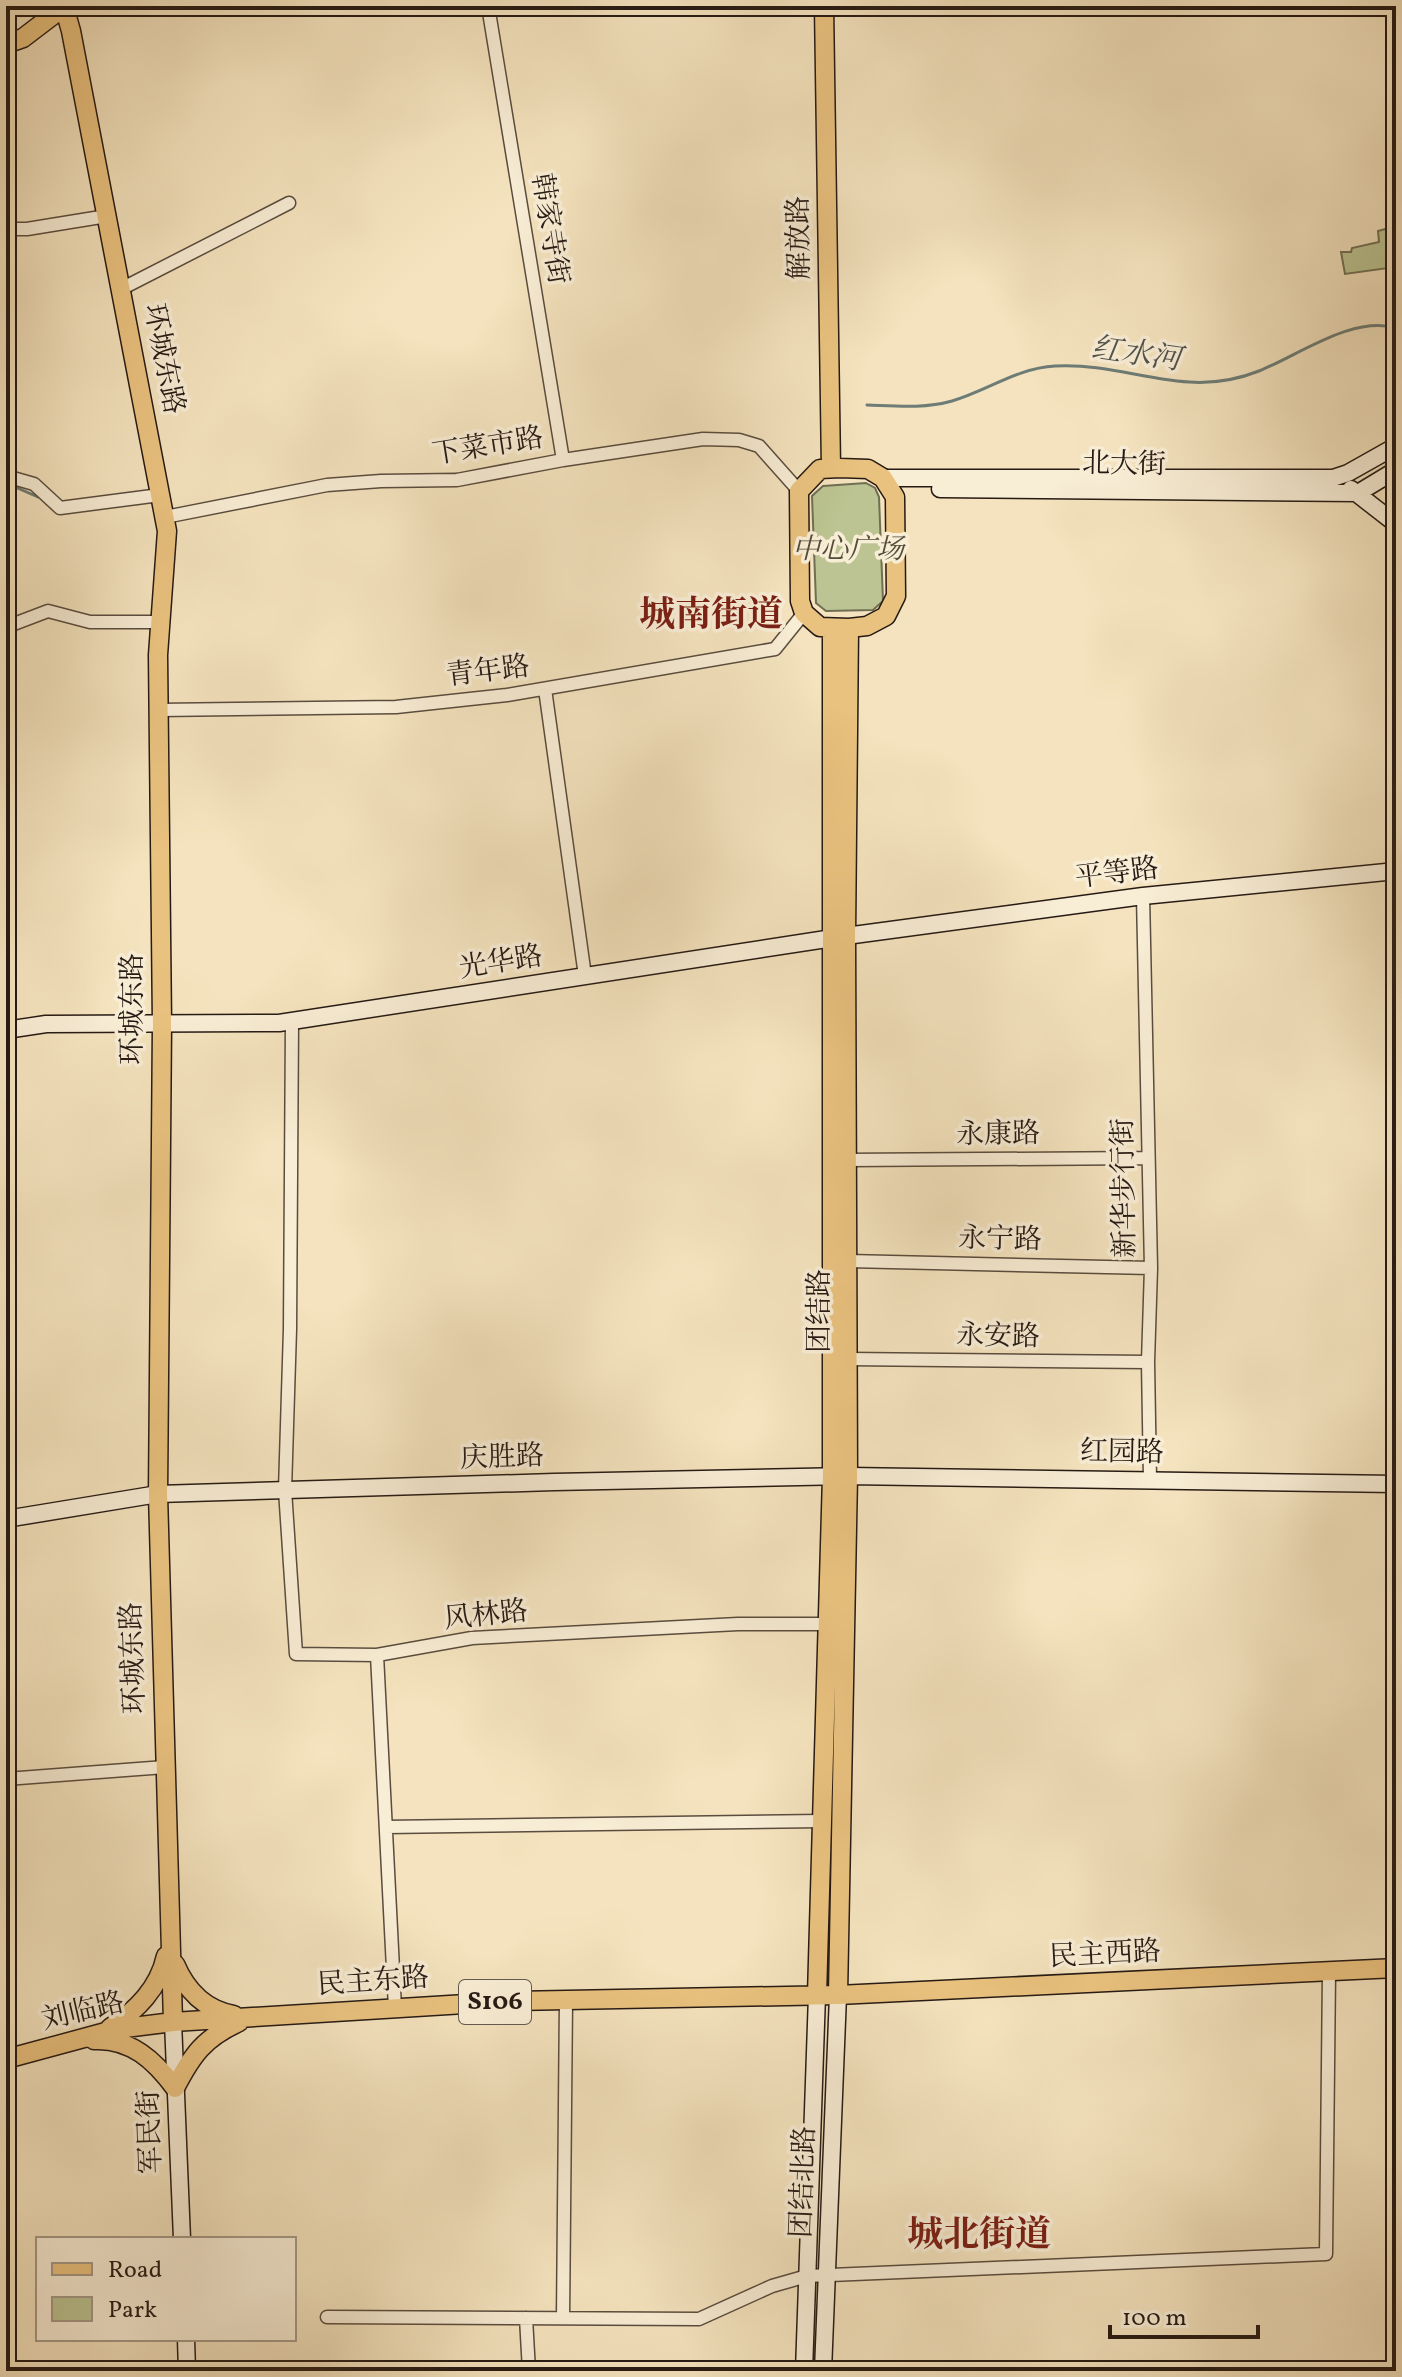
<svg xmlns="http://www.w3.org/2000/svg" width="1402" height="2377" font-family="Vollkorn,'Noto Serif SC',serif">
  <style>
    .green { fill: #bbc492; stroke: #706f53; stroke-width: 2 }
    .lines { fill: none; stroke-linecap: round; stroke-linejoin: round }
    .stream { stroke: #6d7c76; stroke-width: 3 }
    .street-casing { stroke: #5a4c3e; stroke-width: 15 }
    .secondary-casing { stroke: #261a14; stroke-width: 19 }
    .primary-casing { stroke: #261a14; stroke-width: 21 }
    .street { stroke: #f8edd5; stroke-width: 12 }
    .secondary { stroke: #f8edd5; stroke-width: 16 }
    .primary { stroke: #eac27f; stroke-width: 18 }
    .labels { text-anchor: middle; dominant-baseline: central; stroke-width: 7; stroke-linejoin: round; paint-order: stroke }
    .shield { fill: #f8edd5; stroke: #65594e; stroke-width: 2 }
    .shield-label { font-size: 26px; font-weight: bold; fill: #261a14 }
    .street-label { font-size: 28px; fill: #261a14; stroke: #f8edd5 }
    .park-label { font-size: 28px; font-style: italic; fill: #534d3a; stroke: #f8edd5 }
    .water-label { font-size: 30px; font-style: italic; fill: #50534d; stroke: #f8edd5 }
    .district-label { font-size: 36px; font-weight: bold; fill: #7a1f14; stroke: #f8edd5 }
  </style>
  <rect width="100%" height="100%" fill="#f4e3be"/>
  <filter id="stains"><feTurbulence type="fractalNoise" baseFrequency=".0025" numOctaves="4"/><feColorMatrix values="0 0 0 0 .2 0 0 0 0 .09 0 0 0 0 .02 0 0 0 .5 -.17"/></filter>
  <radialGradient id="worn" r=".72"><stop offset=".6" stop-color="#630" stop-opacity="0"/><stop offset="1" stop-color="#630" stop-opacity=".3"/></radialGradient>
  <path class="green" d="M1396,226v41l-51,7 -4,-22h10l1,-4 27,-6 -1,-11z
    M866,483l9,5 4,9 4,104 -10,9 -47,1 -10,-8 -4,-107 11,-10z"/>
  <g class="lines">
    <path class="stream" d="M867,405c28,1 57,4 85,-4 35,-10 65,-33 103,-35 74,-4 129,35 204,5 40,-16 94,-56 137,-43
      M6,483l32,14"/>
    <g class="street-casing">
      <path id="street" d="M488,6l75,454
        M6,229h21l80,-13
        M121,289l168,-86
        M6,476l28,8 26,24 100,-13
        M165,517l162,-32 54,-4 76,-1 106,-20 140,-21 36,1 20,6 40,45
        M6,627l42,-16 42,11h70
        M545,689l40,287
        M159,710l237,-3 111,-12 268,-46 29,-36
        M1143,896l8,372 -3,94 2,118
        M292,1021l-2,308 -5,161 11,164 81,1 95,-17 266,-14h97
        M848,1160l300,-2
        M848,1261l303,7
        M847,1359l301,3
        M377,1655l18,353
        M6,1779l159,-12
        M386,1827l436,-6
        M327,2317l372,2 73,-33 35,-10 519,-22 3,-282
        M526,2318l3,53
        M563,2318l3,-319"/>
    </g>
    <g class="secondary-casing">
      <path id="secondary" d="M883,478h450l15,-5 48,-27
        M940,489l418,4 38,-23
        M1351,489l45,35
        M6,1030l40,-6 233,-1 567,-87 297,-40 253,-25
        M6,1519l152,-25 396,-12 294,-6 548,8
        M173,2022l9,217
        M186,2339l1,32
        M804,2371l13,-376
        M823,2371l15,-376"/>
    </g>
    <g class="primary-casing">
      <path id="primary" d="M64,6l7,25 96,500 -9,124 4,369 -4,470 15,528
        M824,6l7,462
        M6,8l5,-2
        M6,44l17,-6 42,-32
        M840,468l28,1 15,9 12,19 1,99 -10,20 -19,10 -18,2 -29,-1 -16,-14 -4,-12 -1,-110 21,-22z
        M175,1964c11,26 30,46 59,51
        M817,1995l15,-519v-848
        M838,1995l10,-519 -2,-540 3,-308
        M110,2028c27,-18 49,-40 56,-72
        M94,2040c37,-2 61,21 81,48 17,-33 29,-50 64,-66
        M6,2059l111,-30 56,-7 341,-21 324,-6 558,-27"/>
    </g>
    <use href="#street" class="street"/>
    <use href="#secondary" class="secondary"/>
    <use href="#primary" class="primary"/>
  </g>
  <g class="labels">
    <rect class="shield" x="459" y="1980" width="72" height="44" rx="6"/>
    <g class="shield-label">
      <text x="495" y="2002">S106</text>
    </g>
    <g class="street-label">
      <text transform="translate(549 229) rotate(81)">韩家寺街</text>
      <text transform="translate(800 238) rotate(-91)">解放路</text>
      <text transform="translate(163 359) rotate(79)">环城东路</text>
      <text transform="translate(488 447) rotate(-9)">下菜市路</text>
      <text transform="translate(1124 465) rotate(1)">北大街</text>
      <text transform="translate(488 672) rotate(-7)">青年路</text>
      <text transform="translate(1117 874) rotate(-7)">平等路</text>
      <text transform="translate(501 963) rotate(-9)">光华路</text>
      <text transform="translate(133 1009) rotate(-90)">环城东路</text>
      <text transform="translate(998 1135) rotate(-1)">永康路</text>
      <text transform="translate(1125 1188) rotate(-91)">新华步行街</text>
      <text transform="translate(1000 1240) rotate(1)">永宁路</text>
      <text transform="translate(820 1311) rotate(-90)">团结路</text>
      <text transform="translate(998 1337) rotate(1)">永安路</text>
      <text transform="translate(1122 1453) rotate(1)">红园路</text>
      <text transform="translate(502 1458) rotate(-2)">庆胜路</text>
      <text transform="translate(486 1616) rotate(-6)">风林路</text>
      <text transform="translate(134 1658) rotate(-92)">环城东路</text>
      <text transform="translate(1105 1955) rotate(-3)">民主西路</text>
      <text transform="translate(373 1982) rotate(-4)">民主东路</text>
      <text transform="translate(83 2012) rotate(-13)">刘临路</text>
      <text transform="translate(151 2132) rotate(-92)">军民街</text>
      <text transform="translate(804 2182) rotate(-88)">团结北路</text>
    </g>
    <g class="park-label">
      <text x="848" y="550">中心广场</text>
    </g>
    <g class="water-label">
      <text transform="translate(1136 355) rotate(8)">红水河</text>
    </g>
    <g class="district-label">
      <text x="711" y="617">城南街道</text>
      <text x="979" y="2237">城北街道</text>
    </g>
  </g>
  <rect width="1402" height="2377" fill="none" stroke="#f4e3be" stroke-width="32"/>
  <rect x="8" y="8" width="1386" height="2361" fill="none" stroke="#261a14" stroke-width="4"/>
  <rect x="16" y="16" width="1370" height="2345" fill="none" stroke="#261a14" stroke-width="2"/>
  <rect x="36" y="2237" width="260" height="104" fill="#f8edd5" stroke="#a49988" stroke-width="2"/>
  <rect x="52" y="2263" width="40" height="12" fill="#eac27f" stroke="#a49988" stroke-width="2"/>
  <text x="108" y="2277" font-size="24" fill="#261a14">Road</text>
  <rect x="52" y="2297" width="40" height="24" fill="#bbc492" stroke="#a49988" stroke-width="2"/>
  <text x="108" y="2317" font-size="24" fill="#261a14">Park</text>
  <path d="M1110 2325v12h148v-12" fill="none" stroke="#261a14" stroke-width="4"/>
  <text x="1122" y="2325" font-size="24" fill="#261a14" stroke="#f8edd5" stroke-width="6" paint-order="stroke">100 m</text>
  <rect width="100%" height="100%" filter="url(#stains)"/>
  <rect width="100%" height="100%" fill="url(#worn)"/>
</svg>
